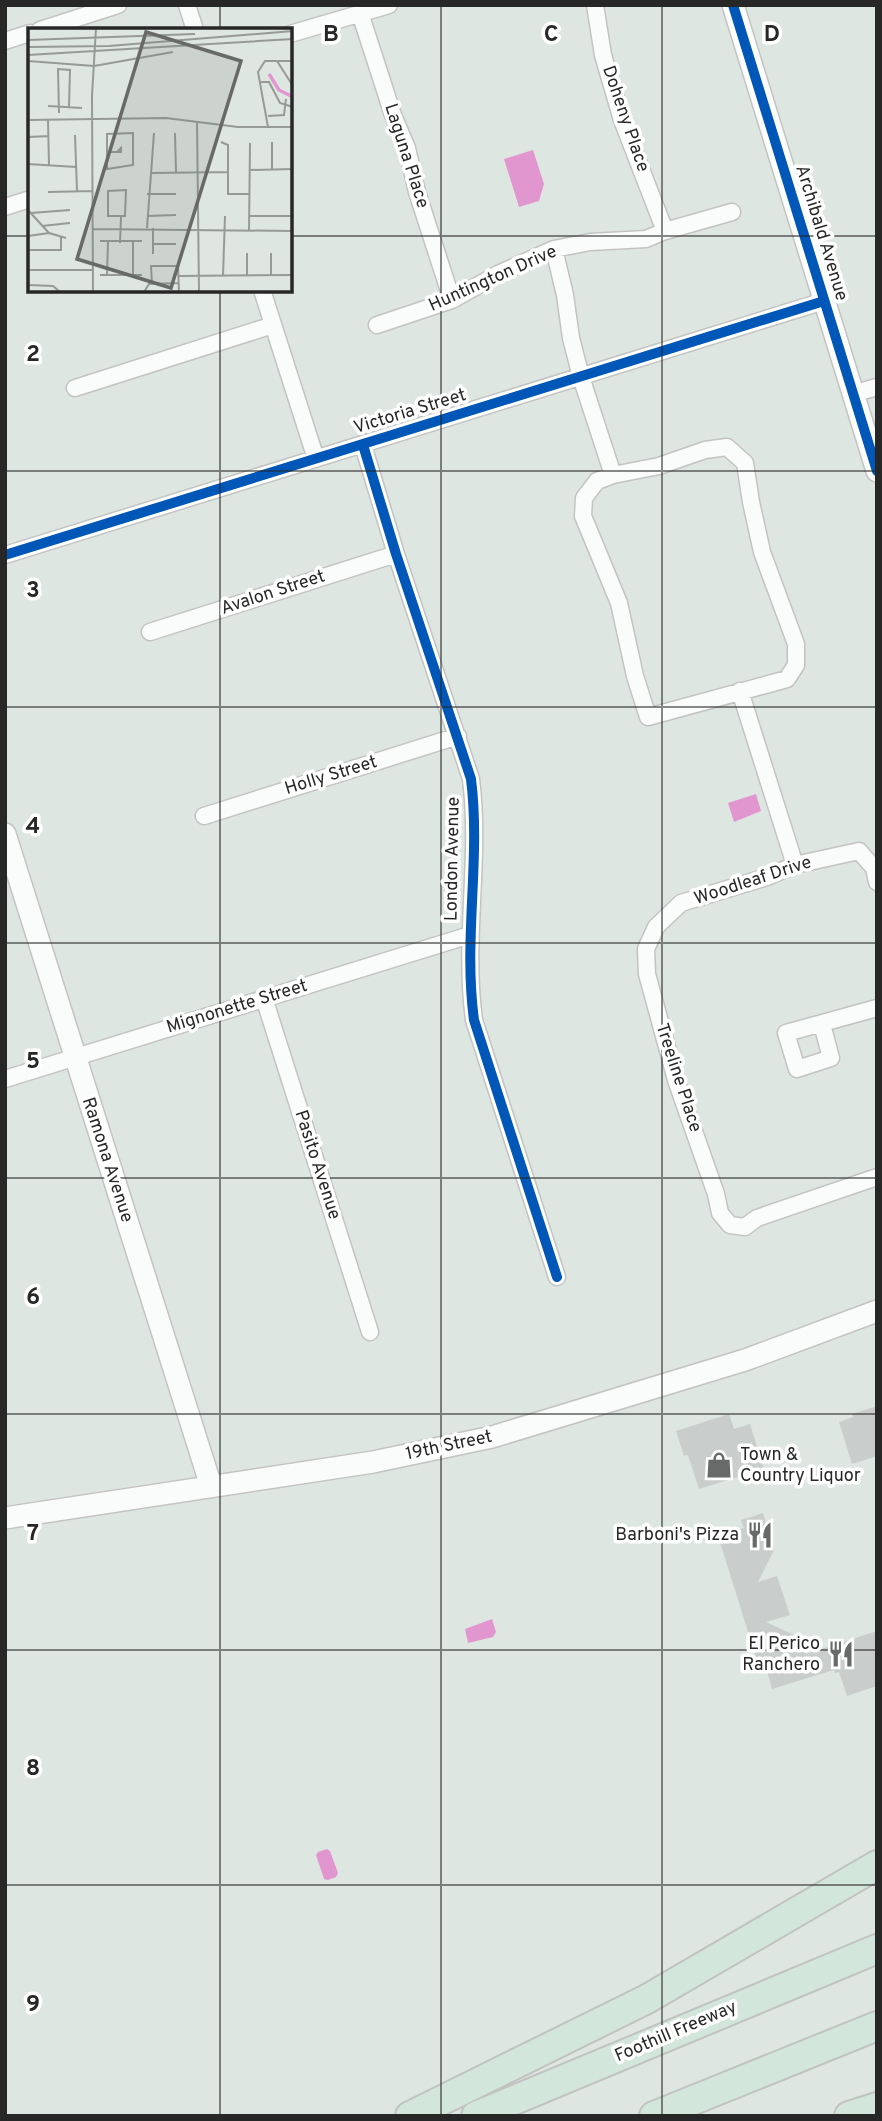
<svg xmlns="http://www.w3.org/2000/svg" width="882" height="2121" font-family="Overpass,sans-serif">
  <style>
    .water { fill: #e296d0 }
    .building { fill: #c9cecc }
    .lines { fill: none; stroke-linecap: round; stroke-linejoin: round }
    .street-casing { stroke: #c3c3c2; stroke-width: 19 }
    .secondary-casing { stroke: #c3c3c2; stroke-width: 24 }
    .highway-casing { stroke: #c0c3c1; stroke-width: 32 }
    .street { stroke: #fafbfb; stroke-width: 16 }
    .secondary { stroke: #fafbfb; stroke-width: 21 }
    .highway { stroke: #d3e6db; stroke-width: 28 }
    .cycleway-casing { stroke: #fff; stroke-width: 15 }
    .cycleway { stroke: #0057b8; stroke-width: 10 }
    .grid { fill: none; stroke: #272727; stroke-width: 2; stroke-opacity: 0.55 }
    .labels { text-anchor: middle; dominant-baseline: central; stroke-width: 7; stroke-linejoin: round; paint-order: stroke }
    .street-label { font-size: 18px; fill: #272727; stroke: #fff }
    .poi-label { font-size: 18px; fill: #272727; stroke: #fff; text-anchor: end }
    .inset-river { fill: none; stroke: #e296d0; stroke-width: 3.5 }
    .inset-road { fill: none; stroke: #959a97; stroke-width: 2 }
    .view { fill: #676a68; fill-opacity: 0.15; stroke: #676a68; stroke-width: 3.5 }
    .inset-edge { fill: none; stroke: #272727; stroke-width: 3.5 }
    .grid-label { font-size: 23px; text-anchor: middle; font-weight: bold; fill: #272727; stroke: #fff; stroke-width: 7; stroke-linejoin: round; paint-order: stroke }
  </style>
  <rect width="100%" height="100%" fill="#dee6e2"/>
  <path class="water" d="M533,150l11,34 -5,17 -20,6 -15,-48z
    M756,794l5,17 -27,11 -6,-19z
    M492,1619l4,13 -3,5 -25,6 -3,-14z
    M327,1849l3,2 8,22 -2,4 -8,3 -4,-1 -8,-24 2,-3z"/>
  <path class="building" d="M877,1406v50l-25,8 -13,-42 14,-5 -1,-3z
    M729,1414l5,15 16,-5 14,45 -65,20 -11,-34 -4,1 -8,-25z
    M763,1513l11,37 -16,32 19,-6 13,39 -24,7 28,13 2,8 6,-3 4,14 71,-23v55l-30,10 -8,-24 -4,1 -1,-3 -62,19 -5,-18 -6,2 -43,-137 26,-8 -3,-8z"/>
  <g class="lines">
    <g class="street-casing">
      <path id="street" d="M187,5l8,25
        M595,5l8,50 19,65 43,111
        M360,13l33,102 14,33 10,44 35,108
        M40,30l78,-25
        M290,34l99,-29
        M5,41l25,-8
        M5,207l25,-8
        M554,249l11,46 6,43 10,39 32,98
        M262,290l54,169
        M377,325l75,-25 46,-26 56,-25 36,-7 56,-3 19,-8 67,-19
        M75,388l198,-63
        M852,394l25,-7
        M363,445l33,109 75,225c10,80 -8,160 3,241l83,257
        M727,447l18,16 6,39 11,50 34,92v21l-9,14 -139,38 -13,-41 -16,-73 -36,-87 1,-18 13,-17 16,-6 46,-9 46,-16z
        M5,555l819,-254
        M150,632l246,-78
        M740,691l55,174
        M204,816l254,-80
        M877,882l-3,-14 -15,-17 -64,14 -28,12 -86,26 -25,24 -10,22 1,25 29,106 40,114 4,19 10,12 15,2 12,-9 120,-41
        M264,998l106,334
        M822,1024l9,34 -34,11 -11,-36 91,-25
        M5,1079l465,-144"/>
    </g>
    <g class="secondary-casing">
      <path id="secondary" d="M733,5l144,466
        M5,834l206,652
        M5,1518l368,-56 119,-25 253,-77 132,-49"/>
    </g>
    <g class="highway-casing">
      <path id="highway" d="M410,2116l237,-117 230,-134
        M476,2116l401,-167
        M654,2116l223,-90
        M849,2116l28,-9"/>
    </g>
    <use href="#street" class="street"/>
    <use href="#secondary" class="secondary"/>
    <use href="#highway" class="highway"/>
    <g class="cycleway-casing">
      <path id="cycleway" d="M733,5l144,466
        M363,445l33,109 75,225c10,80 -8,160 3,241l83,257
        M5,555l819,-254"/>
    </g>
    <use href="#cycleway" class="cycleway"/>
  </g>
  <path class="grid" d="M220,5v25M441,5v2111M662,5v2111M5,236h25M290,236h587M220,290v1826M5,471h872M5,707h872M5,943h872M5,1178h872M5,1414h872M5,1650h872M5,1885h872"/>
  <defs>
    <g id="shop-bare" transform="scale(2.1)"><path d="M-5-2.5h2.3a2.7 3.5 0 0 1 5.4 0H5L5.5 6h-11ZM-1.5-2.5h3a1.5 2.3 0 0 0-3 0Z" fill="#676a68" stroke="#fff" stroke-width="2.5" paint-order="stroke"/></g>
    <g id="restaurant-bare" transform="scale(2.1)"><path d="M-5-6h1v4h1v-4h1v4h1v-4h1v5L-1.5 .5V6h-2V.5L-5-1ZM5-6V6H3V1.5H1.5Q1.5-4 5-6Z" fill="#676a68" stroke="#fff" stroke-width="2.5" paint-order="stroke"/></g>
  </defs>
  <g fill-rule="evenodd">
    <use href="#shop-bare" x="719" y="1465"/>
    <use href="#restaurant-bare" x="760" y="1535"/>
    <use href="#restaurant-bare" x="841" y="1654"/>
  </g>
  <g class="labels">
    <g class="street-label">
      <text transform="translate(625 119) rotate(71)">Doheny Place</text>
      <text transform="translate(406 156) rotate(72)">Laguna Place</text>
      <text transform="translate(821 233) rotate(73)">Archibald Avenue</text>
      <text transform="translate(493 279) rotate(-24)">Huntington Drive</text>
      <text transform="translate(410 412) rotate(-17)">Victoria Street</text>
      <text transform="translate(273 593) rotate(-18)">Avalon Street</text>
      <text transform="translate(331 776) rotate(-17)">Holly Street</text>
      <text transform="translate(453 859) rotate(-89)">London Avenue</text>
      <text transform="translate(753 881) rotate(-18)">Woodleaf Drive</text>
      <text transform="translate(237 1007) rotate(-17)">Mignonette Street</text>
      <text transform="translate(678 1078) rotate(72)">Treeline Place</text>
      <text transform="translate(107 1160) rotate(72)">Ramona Avenue</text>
      <text transform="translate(317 1165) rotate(72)">Pasito Avenue</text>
      <text transform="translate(449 1446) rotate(-12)">19th Street</text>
      <text transform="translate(676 2032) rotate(-23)">Foothill Freeway</text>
    </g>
    <g class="poi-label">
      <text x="740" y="1455" text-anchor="start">Town &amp;<tspan x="740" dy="21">Country Liquor</tspan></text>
      <text x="739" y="1535">Barboni's Pizza</text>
      <text x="820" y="1644">El Perico<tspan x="820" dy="21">Ranchero</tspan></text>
    </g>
  </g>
  <g transform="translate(28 28)">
    <rect width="264" height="264" fill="#dee6e2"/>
    <path class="inset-river" d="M241,46l10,16 14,7"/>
    <path class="inset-road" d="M0,12l167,-6M0,19l81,-1 184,-15M0,27l265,-16M0,33l66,5 79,-14M249,33l16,25M233,54h8l11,21 13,4M20,78l34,2M31,85l-1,-44 12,1 -1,37M240,88l16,-1 2,-16M0,92l138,-2 72,9h55M20,92l1,46M169,94l2,170M240,99l-10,-55 7,-11h28M105,105v32l-26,4v-35zM147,105l1,40M47,107l2,56M0,109l21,-1M193,114l7,3v49h22M244,114v27M80,124h13v-4l-4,4M0,136l48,3M222,142l43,-1M124,145l76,-1M98,162l-1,26h-17v-25zM20,164l45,-1M119,166h29M0,180v-31M0,182l21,23 17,5M3,185l39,-3M119,188l29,-1M221,188h43M14,198l28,-3M119,200l7,-95M125,200v26M65,201l200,2M221,203l1,-88M0,208l21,-3M72,213h42M105,213v34M92,215l1,-26M125,216h23M0,222h33v-13M219,225v23M243,225v22M0,242h65M72,247h42M79,247l1,-34M151,248l114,-1M195,248l2,-60M124,256l-1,-18h27l1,26M0,257l25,1 7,6M65,264l-1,-196 4,-68M116,264l5,-8 30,-1"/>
    <path class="view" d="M118,4l95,29 -70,227 -94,-29z"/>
    <rect width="264" height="264" class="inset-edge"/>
  </g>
  <g class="grid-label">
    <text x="331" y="41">B</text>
    <text x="551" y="41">C</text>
    <text x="772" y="41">D</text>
    <text x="33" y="361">2</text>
    <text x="33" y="597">3</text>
    <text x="33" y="833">4</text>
    <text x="33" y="1068">5</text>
    <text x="33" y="1304">6</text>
    <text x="33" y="1540">7</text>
    <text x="33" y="1775">8</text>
    <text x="33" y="2011">9</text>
  </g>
  <rect width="882" height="2121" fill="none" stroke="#272727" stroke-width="14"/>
</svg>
